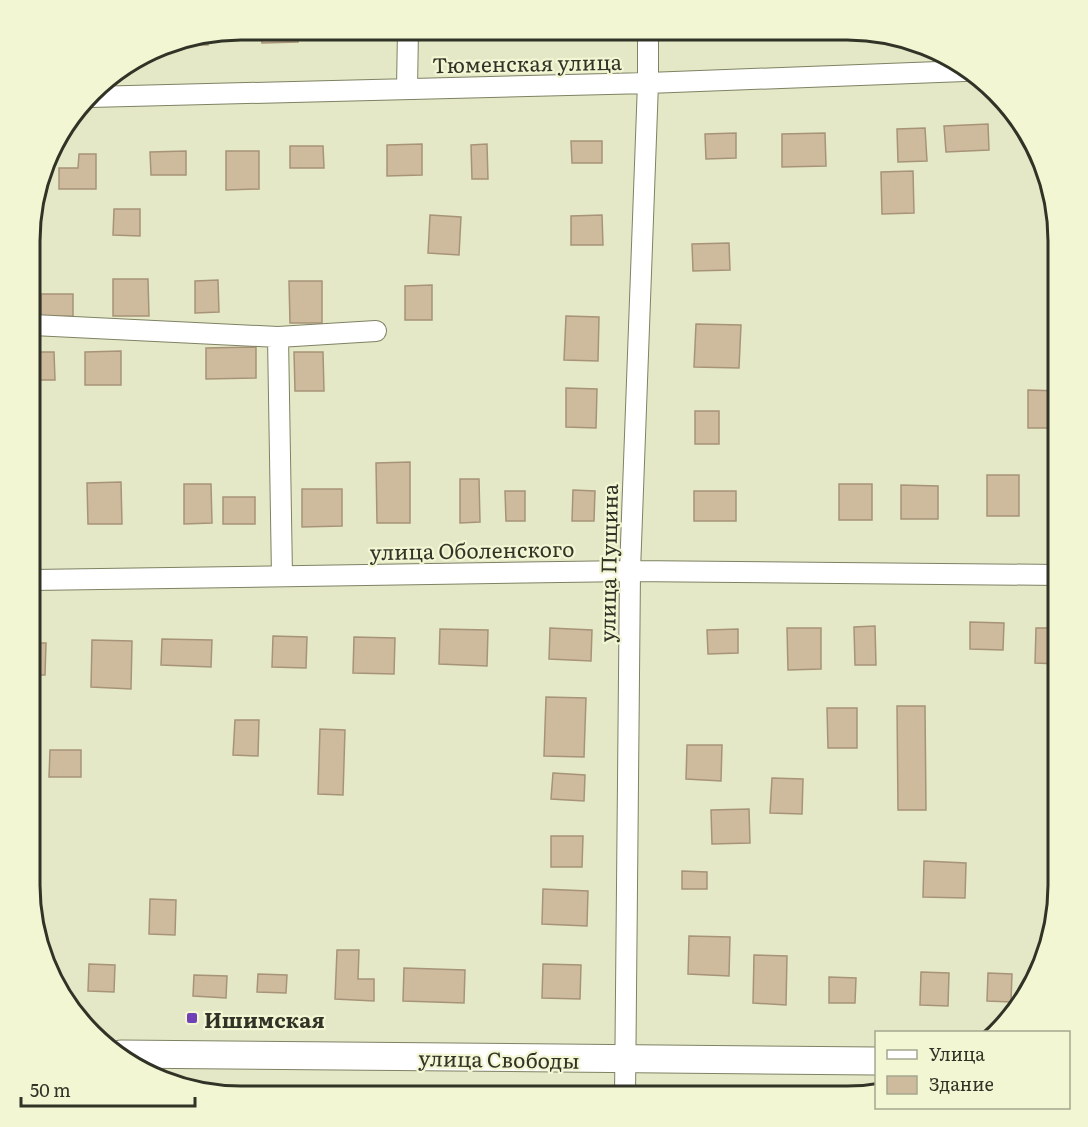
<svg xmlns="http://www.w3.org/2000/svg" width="1088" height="1127" font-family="Literata,serif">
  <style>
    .building { fill: #cebb9e; stroke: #a79478; stroke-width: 1.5 }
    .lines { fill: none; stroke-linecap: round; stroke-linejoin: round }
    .street-casing { stroke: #7f8263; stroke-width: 22 }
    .secondary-casing { stroke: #7f8263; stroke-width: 29 }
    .street { stroke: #fff; stroke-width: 20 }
    .secondary { stroke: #fff; stroke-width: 27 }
    .poi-dot { fill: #713fb6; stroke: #f2f6d3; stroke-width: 2 }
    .labels { text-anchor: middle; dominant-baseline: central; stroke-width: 4.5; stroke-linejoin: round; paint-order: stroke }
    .street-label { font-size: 21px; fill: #313326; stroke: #f2f6d3 }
    .poi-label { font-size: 21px; font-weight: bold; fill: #313326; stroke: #f2f6d3; text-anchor: start }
    .rim { fill: none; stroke: #313326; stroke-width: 3 }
  </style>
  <rect width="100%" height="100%" fill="#e4e8c6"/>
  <path class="building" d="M261,30h37v12l-36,1z
    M421,31h31v4l-31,1z
    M207,36l1,9h-32v-4z
    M988,124l1,26 -43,2 -2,-26z
    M925,128l2,33 -29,1 -1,-33z
    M736,133v25l-30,1 -1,-25z
    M825,133l1,33 -44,1v-33z
    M571,141h31v22h-30z
    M422,144v31l-35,1v-31z
    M487,144l1,35h-16l-1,-34z
    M290,146h33l1,22h-34z
    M186,151v24h-35l-1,-23z
    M226,151h33v38l-33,1z
    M79,154h17v35h-37v-21h19z
    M913,171l1,42 -32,1 -1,-42z
    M114,209h26v27l-27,-1z
    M430,215l31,2 -2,38 -31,-2z
    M602,215l1,30h-32v-29z
    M729,243l1,27 -37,1 -1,-27z
    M113,279h35l1,37h-36z
    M218,280l1,32 -24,1v-32z
    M289,281h33v42h-32z
    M432,285v35h-27v-34z
    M41,294h32v22l-32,1z
    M566,316l33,1 -1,44 -34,-1z
    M696,324l45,1 -2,43 -45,-1z
    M256,347v31l-50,1v-31z
    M121,351v34h-36v-33z
    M33,352h21l1,28h-22z
    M294,352h29l1,39h-29z
    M566,388l31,1 -1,39 -30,-1z
    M1028,390l30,1v37h-30z
    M695,411h24v33h-24z
    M410,462v61h-33l-1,-60z
    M987,475h32v41h-32z
    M460,479h19l1,43 -20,1z
    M121,482l1,42h-34l-1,-41z
    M184,484h27l1,39 -28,1z
    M839,484h33v36h-33z
    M901,485l37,1v33h-37z
    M302,489h40v37l-40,1z
    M573,490l22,1 -1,30h-22z
    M505,491h20v30h-19z
    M694,491h42v30h-42z
    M223,497h32v27h-32z
    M970,622l34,1 -1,27 -33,-1z
    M875,626l1,39h-21l-1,-38z
    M550,628l42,2 -1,31 -42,-2z
    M787,628h34v41l-33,1z
    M1036,628h22v36l-23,-1z
    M440,629l48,1 -1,36 -48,-2z
    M738,629v24l-30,1 -1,-24z
    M273,636l34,1 -1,31 -34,-1z
    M354,637l41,1 -1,36 -41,-1z
    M162,639l50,1 -1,27 -50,-2z
    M92,640l40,1 -1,48 -40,-2z
    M32,643h14l-1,32h-13z
    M546,697l40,1 -2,59 -40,-1z
    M897,706h28l1,104h-28z
    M827,708h30v40h-29z
    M235,720h24l-1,36 -25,-1z
    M320,729l25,1 -2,65 -25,-1z
    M687,745h35l-1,36 -35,-2z
    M50,750h31v27h-32z
    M553,773l32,2 -1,26 -33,-2z
    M772,778l31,1 -1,35 -32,-1z
    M749,809l1,34 -38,1 -1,-34z
    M551,836h32l-1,31h-31z
    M924,861l42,2 -1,35 -42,-1z
    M682,871l25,1v17h-25z
    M543,889l45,2 -1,35 -45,-2z
    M150,899l26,1 -1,35 -26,-1z
    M689,936l41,1 -1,39 -41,-2z
    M337,950h22l-1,29h16v22l-39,-2z
    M754,955l33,1 -1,49 -33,-2z
    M89,964l26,1 -1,27 -26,-1z
    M543,964l38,1 -1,34 -38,-1z
    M404,968l61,2 -1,33 -61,-2z
    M921,972l28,1 -1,33 -28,-1z
    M988,973l24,1 -1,28 -24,-1z
    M258,974l29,1 -1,18 -29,-1z
    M194,975l33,1 -1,22 -33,-2z
    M829,977l27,1 -1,25h-26z"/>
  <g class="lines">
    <g class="street-casing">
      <path id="street" d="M407,89l1,-59
        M90,97l558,-14 317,-12
        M33,325l245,12 4,239
        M278,337l98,-6
        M32,580l598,-9 428,4
        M625,1097l5,-526 18,-488v-52"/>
    </g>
    <g class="secondary-casing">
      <path id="secondary" d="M121,1054l755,7"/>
    </g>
    <use href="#street" class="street"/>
    <use href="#secondary" class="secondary"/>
  </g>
  <rect class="poi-dot" x="186" y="1012" width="12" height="12" rx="3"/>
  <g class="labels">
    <g class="street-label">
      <text transform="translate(527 62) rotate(-1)">Тюменская улица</text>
      <text transform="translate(472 549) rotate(-1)">улица Оболенского</text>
      <text transform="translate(607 563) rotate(-89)">улица Пущина</text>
      <text transform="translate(499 1058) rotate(1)">улица Свободы</text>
    </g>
    <g class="poi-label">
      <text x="204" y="1018">Ишимская</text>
    </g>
  </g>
  <path d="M0 0H1088V1127H0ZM241 40H847A201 201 0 0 1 1048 241V885A201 201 0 0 1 847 1086H241A201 201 0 0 1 40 885V241A201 201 0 0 1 241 40Z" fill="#f2f6d3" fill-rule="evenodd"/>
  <path class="rim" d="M241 40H847A201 201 0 0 1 1048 241V885A201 201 0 0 1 847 1086H241A201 201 0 0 1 40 885V241A201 201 0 0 1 241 40Z"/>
  <rect x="875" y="1031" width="195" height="78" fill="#f2f6d3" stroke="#a5a88e" stroke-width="1.5"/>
  <rect x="887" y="1050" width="30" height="9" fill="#ffffff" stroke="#a5a88e" stroke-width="1.5"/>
  <text x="929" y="1061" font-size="18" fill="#313326">Улица</text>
  <rect x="887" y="1076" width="30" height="18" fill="#cebb9e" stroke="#a5a88e" stroke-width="1.5"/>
  <text x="929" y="1091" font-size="18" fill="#313326">Здание</text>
  <path d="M21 1097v9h174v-9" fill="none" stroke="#313326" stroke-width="3"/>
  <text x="30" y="1097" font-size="18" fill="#313326" stroke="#f2f6d3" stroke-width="4.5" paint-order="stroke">50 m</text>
</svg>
